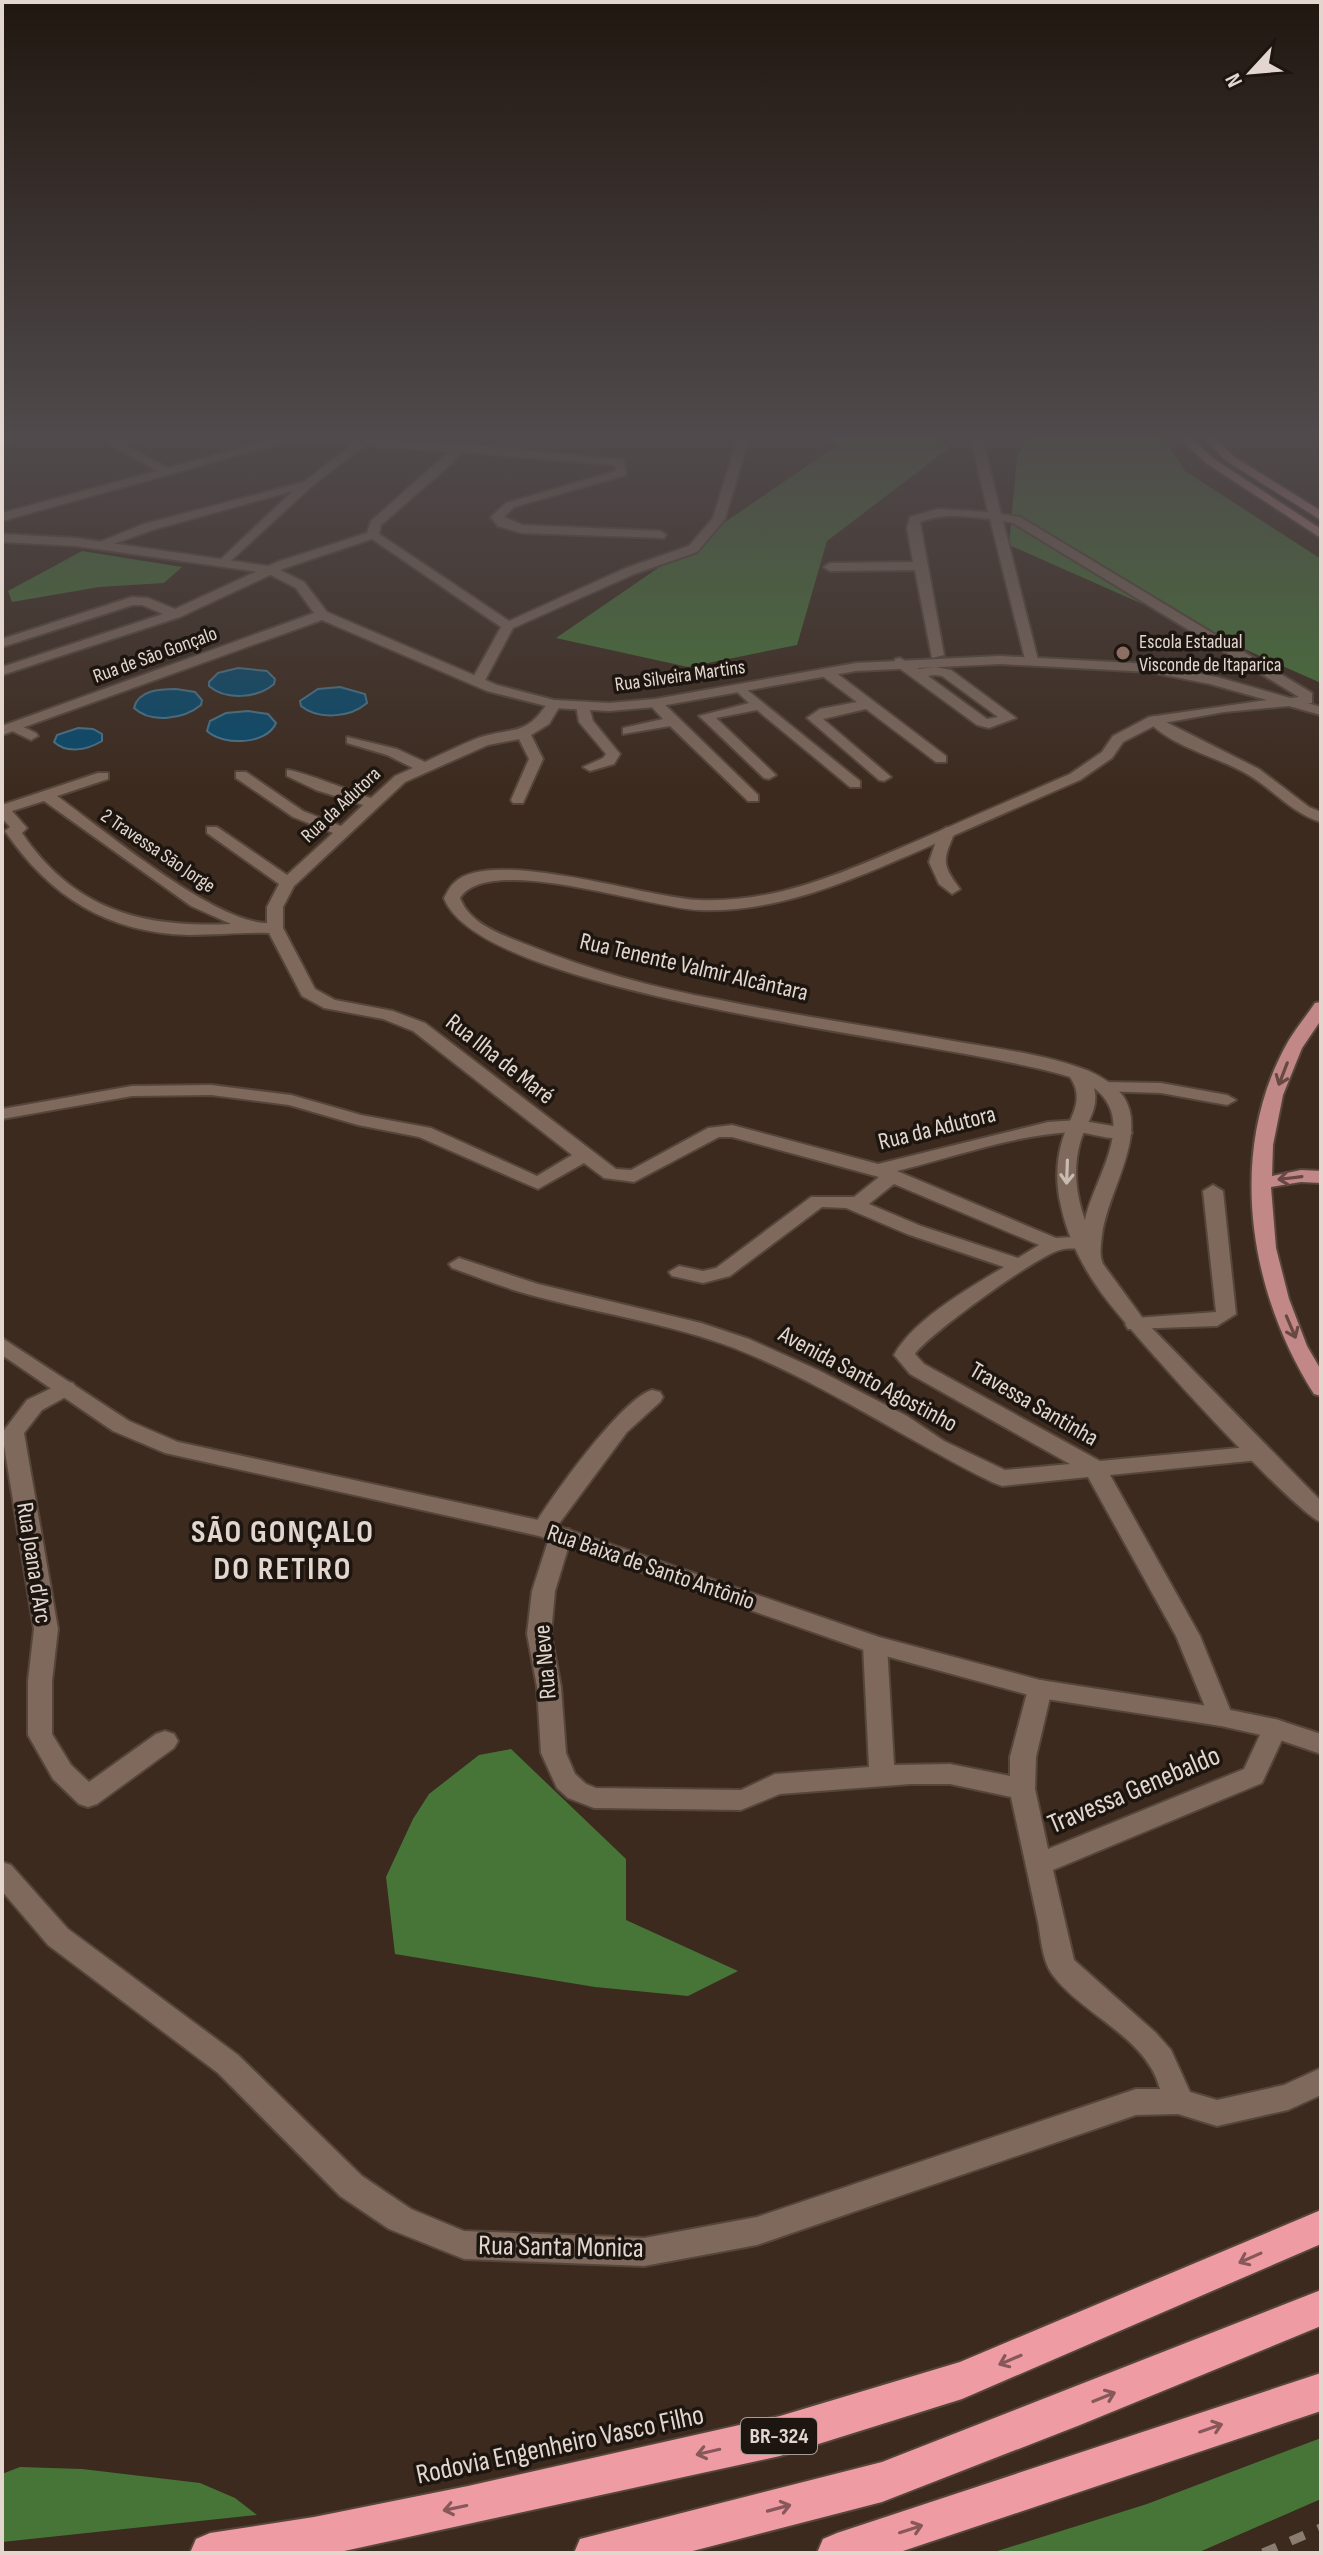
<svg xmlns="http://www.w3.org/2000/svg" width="1323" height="2555" font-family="'Sofia Sans Condensed',sans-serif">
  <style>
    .forest { fill: #477538 }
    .water { fill: #08496b; stroke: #497389; stroke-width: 2 }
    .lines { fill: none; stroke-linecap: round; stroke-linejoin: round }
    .street-casing { stroke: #55453b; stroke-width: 4 }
    .secondary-casing { stroke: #55453b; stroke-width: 4 }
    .primary-casing { stroke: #55453b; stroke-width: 4 }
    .highway-casing { stroke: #55453b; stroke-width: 4 }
    .street { fill: #7e695c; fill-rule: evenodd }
    .secondary { fill: #7e695c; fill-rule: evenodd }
    .primary { fill: #c28787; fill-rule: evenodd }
    .highway { fill: #ef9ba3; fill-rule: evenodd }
    .rail { stroke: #8b7c72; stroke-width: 9; stroke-dasharray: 15 15; stroke-linecap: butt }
    .oneway { stroke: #674845 }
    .oneway2 { stroke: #c9bbb2 }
    .oneway3 { stroke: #865859 }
    .education-dot { fill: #8d6e63; stroke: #1d150f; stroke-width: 3 }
    .labels { text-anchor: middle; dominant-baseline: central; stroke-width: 7; stroke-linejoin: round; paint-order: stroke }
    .far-poi-label { font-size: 20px; fill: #e2d6ce; stroke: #1d150f; text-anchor: start }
    .far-street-label { font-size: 20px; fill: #e2d6ce; stroke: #1d150f }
    .shield { fill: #1d150f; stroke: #a79c95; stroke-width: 2 }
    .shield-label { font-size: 22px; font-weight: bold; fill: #e2d6ce }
    .street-label { font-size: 24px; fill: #e2d6ce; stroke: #1d150f }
    .near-street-label { font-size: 28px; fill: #e2d6ce; stroke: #1d150f }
    .district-label { font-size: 32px; font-weight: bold; letter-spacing: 2px; fill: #e2d6ce; stroke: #1d150f }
  </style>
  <rect width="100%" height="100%" fill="#3c2a1e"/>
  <path class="forest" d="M820,434h114l15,14 -122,93 -30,104 -109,22 -132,-29 280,-192z
    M1030,434h131l24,37 136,88v124l-312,-138 8,-88z
    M82,551l100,16 -18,16 -65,4 -87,15 -4,-11z
    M511,1749l115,110v61l112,51 -50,25 -93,-9 -200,-33 -9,-77 27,-58 16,-25 50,-39z
    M1321,2438v61l-124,54h-206l156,-49z
    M20,2467l62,2 118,14 35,15 22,17 -255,27v-68z"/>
  <path class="water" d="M238,668l29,3 8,8 -1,5c-16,14 -48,17 -65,2v-4l9,-9z
    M340,687l25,7 2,9c-17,15 -49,17 -66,3l-1,-5 18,-12z
    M176,689l19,3 7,8 -1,5c-17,14 -50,19 -67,3 4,-18 26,-19 42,-19z
    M248,711l20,3 8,9c-9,22 -53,23 -69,8l3,-10 16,-8z
    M78,728l15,1 9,5v7c-15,9 -35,13 -48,1l3,-7z"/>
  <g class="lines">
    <g class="street-casing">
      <path id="street" d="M134,434h20l-31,10 45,24 122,-34 168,10 166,16 2,15 -112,32 -10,10 19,8 137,6 6,4 -2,3 -142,-5 -24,-7 -7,-9 15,-14 110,-32 -1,-6 -155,-13 -8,11 -71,62 -2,9 130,87 117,-53 63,-22 24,-28 26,-84h11l-25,85 -28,33 -63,22 -121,54 -31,58 -12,-3 31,-56 -129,-88 -87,29 -105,49 -178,58v-8l161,-53 -21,-9h-9l-131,42v-8l130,-42 16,1 27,11 102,-47 90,-29 4,-12 78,-69 -84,-7 -53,41 -87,80 -6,-4 2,-3 72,-68 -141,39 -50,18 -10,-3 52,-21 160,-42 49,-38 -57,-5 -294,82v-8l155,-42 -49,-28z
        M970,434h11l20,80 19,3 292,176v10l-27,2v-6l14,-2 -286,-174 -10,-2 35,139 -12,3 -36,-144c-24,-3 -47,-6 -70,3l24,133 -12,3 -17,-88 -85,1 -6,-4 6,-4 83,-1 -6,-34 3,-11 28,-8 50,3z
        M900,658l19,11 16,-2 16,3 65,48 -27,10 -12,-3 -82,-60v-6zM935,675l7,1 56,41 -11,2 -59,-43z
        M821,669h10l115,87v6h-10l-70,-53 -43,10 68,58 -7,4 -5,-1 -72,-62 13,-9 37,-7 -36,-27z
        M741,685l119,96v6h-10l-93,-77 -41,8 60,57 -7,4 -5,-1 -65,-62 50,-13 -15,-14z
        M655,699l5,1 98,95v6h-10l-78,-75 -47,8v-6l40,-9 -15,-16z
        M554,700l7,4 -12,20 -18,11 12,24 -20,44h-10l-2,-3 18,-41 -10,-20 -31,6 -83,37 -111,104 -11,21v21l32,61 20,11 58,11 32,12 191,146 15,1 77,-42 24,-3 146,39 170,-42 30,-2 52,9 2,4c-12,13 -42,-2 -59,-1 -59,3 -119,25 -176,39l159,67 35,-2 10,6c-10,11 -28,4 -41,8 -22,5 -132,85 -145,104l9,10 176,97 159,-15 8,2 3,5 -3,5 -8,2 -149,15 90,161 33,81 -3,7 -9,2 -9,-2 -36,-88 -88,-159 -86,9 -8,-3c-88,-43 -168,-99 -260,-135 -66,-25 -138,-35 -207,-54 -25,-7 -50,-17 -75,-26l-3,-4 10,-6 79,26 163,39 48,16 69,31 89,46 37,25 61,29 65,-6 -160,-90 -16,-19c19,-35 75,-67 110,-88l-97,-33 -61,-26 -24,-1 -92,69 -27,7 -31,-7 -3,-4 10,-6 24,5 13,-3 95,-71h43l25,-20 -147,-40h-13l-85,45 -30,-4 -20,-15 -46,26 -119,-52 -61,-12 -69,-20 -78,-10 -79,1 -130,23v-10l130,-23 79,-1 80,10 70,20 70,13 106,48 35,-21 -159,-124 -30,-12 -59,-11 -22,-12 -33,-63c-26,-1 -53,2 -80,2 -81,-2 -139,-38 -184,-104l5,-4 -8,-9v-13l96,-32h10v6l-51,17c47,34 158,127 210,127v-16l12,-23 -72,-51v-6h10l70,48 46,-42 -40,-16 -57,-39v-6h10l57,39 38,15 22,-21 -47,-15 -29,-14v-6c9,-1 69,23 84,28l24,-22 18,-8 -26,-13 -40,-12v-6l50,12 28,13c17,-8 35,-17 53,-24 36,-12 47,0 71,-37zM44,801l147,105 40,18c-89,4 -157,-14 -209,-91l5,-5 -15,-17zM894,1184l145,61 -21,13 -97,-32 -52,-22z
        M583,702l5,1 5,18 27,33 -6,10 -24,7 -7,-4 20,-9 3,-4 -27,-32 -3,-16z
        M1154,716l105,53 50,38 12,5v10c-30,-9 -48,-33 -74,-48 -31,-18 -76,-27 -100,-54z
        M15,723l21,10 2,3 -7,4 -21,-10v-6z
        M947,827l8,5c-12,28 -14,32 5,57l-8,5 -13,-10 -10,-22 10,-30z
        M1105,1082l56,1 66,12 9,5 -9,5 -66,-12 -62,-2 -3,-4 3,-4z
        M1213,1185l10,6 13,123 -19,12 -89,3 -3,-5 10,-6 81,-6 -13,-121z
        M66,1381l7,2 4,5 -4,5 -31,17 -18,23 34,196 -6,52v53l19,31 18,17 67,-48 9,-3 9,3 4,7 -4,7 -77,56 -9,3 -9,-3 -26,-25 -25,-44v-54l6,-52 -32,-196 25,-33z
        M652,1390l8,2 3,5 -3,5 -33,30 -72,97h14l3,6 -17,56 -4,43 10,53 5,66 9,21 11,10 10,4 145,2 34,-16 94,-7 -6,-122 4,-6 8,-3 8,3 4,6 7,120 56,-1 60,12v-19l18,-68 3,-7 9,-2 9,2 3,7 -16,68 -1,32 13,60 196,-80 22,-47 9,-3 9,3 3,7 -25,54 -209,87 21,90 82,73 15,17 19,42 27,8 67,-15 37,-17v27l-33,15 -71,16 -39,-12 -42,1 -379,130 -113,21 -180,-7 -75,-30 -49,-33 -122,-123 -170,-128 -46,-54v-29l9,3 57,64 170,126 124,121 49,33 53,22 180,7 113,-21 379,-128h24c-13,-52 -78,-74 -108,-115 -10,-14 -11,-36 -14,-52 -9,-43 -18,-83 -27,-125l-61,-13h-39l-131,10 -39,16 -147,-2 -26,-10 -11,-10 -16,-35 -4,-66 -10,-53 5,-43 18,-56h-15l-3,-6c17,-29 90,-131 120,-139z"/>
    </g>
    <g class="secondary-casing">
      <path id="secondary" d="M6,434h12l-16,13v-9z
        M2,534l74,4 198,29 30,15 23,30 170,73 57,15 55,3 46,-4 201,-36 144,-7 150,8 67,13 104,30v8l-32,-9 -65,6 -66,12 -35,18 -11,16 -32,22c-50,22 -100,44 -150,66 -74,32 -149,67 -231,64 -50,-2 -211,-58 -239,-12 10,27 43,37 68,47 62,25 126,43 192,55 77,16 155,27 233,41 45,8 93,13 136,30 13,6 25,13 34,25 26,38 -16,96 -21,139 -1,10 -3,20 1,29l41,56 177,181v21c-26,-8 -202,-201 -223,-234 -17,-24 -31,-53 -37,-82 -5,-20 -5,-42 0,-61 6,-26 26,-42 9,-68 -109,-36 -589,-78 -626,-179 3,-5 6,-12 10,-15 36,-37 193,15 244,17 79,4 151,-30 221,-60 50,-22 101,-44 151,-66l32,-22 11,-16 36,-19 118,-17 -57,-16 -60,-12 -150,-8 -144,7 -201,36 -46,4 -55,-3 -67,-17 -165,-71 -320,115v-9l312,-113 -18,-25 -29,-15 -191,-27 -74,-4zM1094,1088c45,34 -1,91 -9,132 -9,-24 -12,-52 -5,-77 5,-19 20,-34 14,-55z
        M2,1338l127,83 49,21 365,79 336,116 161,43 181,28 54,11 46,15v20l-47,-16 -53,-12 -181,-28 -173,-47 -328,-115 -374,-83 -52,-22 -111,-76z"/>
    </g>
    <g class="primary-casing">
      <path id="primary" d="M1175,434h12l27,25 107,70v9l-115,-75z
        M1200,434h12l21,22 88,55v9l-96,-60z
        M1321,1002v18l-19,28 -19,47 -10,50 -1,31 29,-6 20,1v12l-20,-1 -30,5 5,61 13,51 18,47 14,24v26l-7,-2c-64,-100 -87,-237 -30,-345 8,-16 21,-31 31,-46z"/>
    </g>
    <g class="highway-casing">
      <path id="highway" d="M1321,2210v34l-359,155 -182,57 -445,97h-145l6,-14 14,-6 104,-16 154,-31 312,-70 180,-54z
        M1321,2290v36l-241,99 -198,77 -197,51h-111l6,-14 302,-77z
        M1321,2373v38l-424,142h-80l6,-14 14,-6z"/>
    </g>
    <use href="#street" class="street"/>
    <use href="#secondary" class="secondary"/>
    <use href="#primary" class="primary"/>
    <use href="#highway" class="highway"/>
    <path class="rail" d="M1263,2553l58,-25"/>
  </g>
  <defs><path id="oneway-shaft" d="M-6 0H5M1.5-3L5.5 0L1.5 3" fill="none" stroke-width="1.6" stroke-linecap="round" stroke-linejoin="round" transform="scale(2)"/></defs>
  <g class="oneway">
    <use href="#oneway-shaft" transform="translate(1283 1074) rotate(111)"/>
    <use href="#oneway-shaft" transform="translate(1290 1178) rotate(173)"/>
    <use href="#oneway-shaft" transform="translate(1291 1327) rotate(67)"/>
  </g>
  <use class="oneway2" href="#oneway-shaft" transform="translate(1067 1172) rotate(92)"/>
  <g class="oneway3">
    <use href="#oneway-shaft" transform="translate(1250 2258) rotate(156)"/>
    <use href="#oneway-shaft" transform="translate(1010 2360) rotate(157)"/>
    <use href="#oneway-shaft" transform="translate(1104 2397) rotate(-22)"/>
    <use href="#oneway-shaft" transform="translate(1211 2428) rotate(-19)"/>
    <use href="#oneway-shaft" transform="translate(708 2452) rotate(167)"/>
    <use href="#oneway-shaft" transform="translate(455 2508) rotate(168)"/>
    <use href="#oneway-shaft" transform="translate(779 2508) rotate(-15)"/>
    <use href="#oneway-shaft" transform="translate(911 2529) rotate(-18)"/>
  </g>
  <linearGradient id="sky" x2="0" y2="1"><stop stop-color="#211710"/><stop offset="0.55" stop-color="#504a4c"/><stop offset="1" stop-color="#504a4c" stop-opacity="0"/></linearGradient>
  <rect width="1323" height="792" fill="url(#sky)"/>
  <circle class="education-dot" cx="1123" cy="653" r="8"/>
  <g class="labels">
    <g class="far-poi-label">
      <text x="1139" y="642">Escola Estadual<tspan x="1139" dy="23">Visconde de Itaparica</tspan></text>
    </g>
    <g class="far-street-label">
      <text transform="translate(155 655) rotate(-20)">Rua de São Gonçalo</text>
      <text transform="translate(680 676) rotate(-8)">Rua Silveira Martins</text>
      <text transform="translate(341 805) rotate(-43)">Rua da Adutora</text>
      <text transform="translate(158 851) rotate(34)">2 Travessa São Jorge</text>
    </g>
    <rect class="shield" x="741" y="2418" width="76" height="36" rx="6"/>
    <g class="shield-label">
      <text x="779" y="2436">BR-324</text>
    </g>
    <g class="street-label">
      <text transform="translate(694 967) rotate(13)">Rua Tenente Valmir Alcântara</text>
      <text transform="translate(500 1059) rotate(38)">Rua Ilha de Maré</text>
      <text transform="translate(937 1128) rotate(-14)">Rua da Adutora</text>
      <text transform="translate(868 1379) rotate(28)">Avenida Santo Agostinho</text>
      <text transform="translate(1034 1404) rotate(30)">Travessa Santinha</text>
      <text transform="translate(34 1563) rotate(81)">Rua Joana d'Arc</text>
      <text transform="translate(651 1567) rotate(19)">Rua Baixa de Santo Antônio</text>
      <text transform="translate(545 1662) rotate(-95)">Rua Neve</text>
    </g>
    <g class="near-street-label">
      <text transform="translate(1134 1790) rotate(-23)">Travessa Genebaldo</text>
      <text transform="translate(561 2247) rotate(1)">Rua Santa Monica</text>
      <text transform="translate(560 2445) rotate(-12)">Rodovia Engenheiro Vasco Filho</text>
    </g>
    <g class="district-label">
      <text x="283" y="1532">SÃO GONÇALO<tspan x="283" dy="37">DO RETIRO</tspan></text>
    </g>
  </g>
  <rect width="1323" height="2555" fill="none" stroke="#e2d6ce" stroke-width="8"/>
  <g transform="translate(1251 72) rotate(244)" stroke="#1d150f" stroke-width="6" paint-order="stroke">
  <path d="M0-6L14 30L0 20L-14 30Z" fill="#e2d6ce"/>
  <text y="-12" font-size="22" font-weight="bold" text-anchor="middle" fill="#e2d6ce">N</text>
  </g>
</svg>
